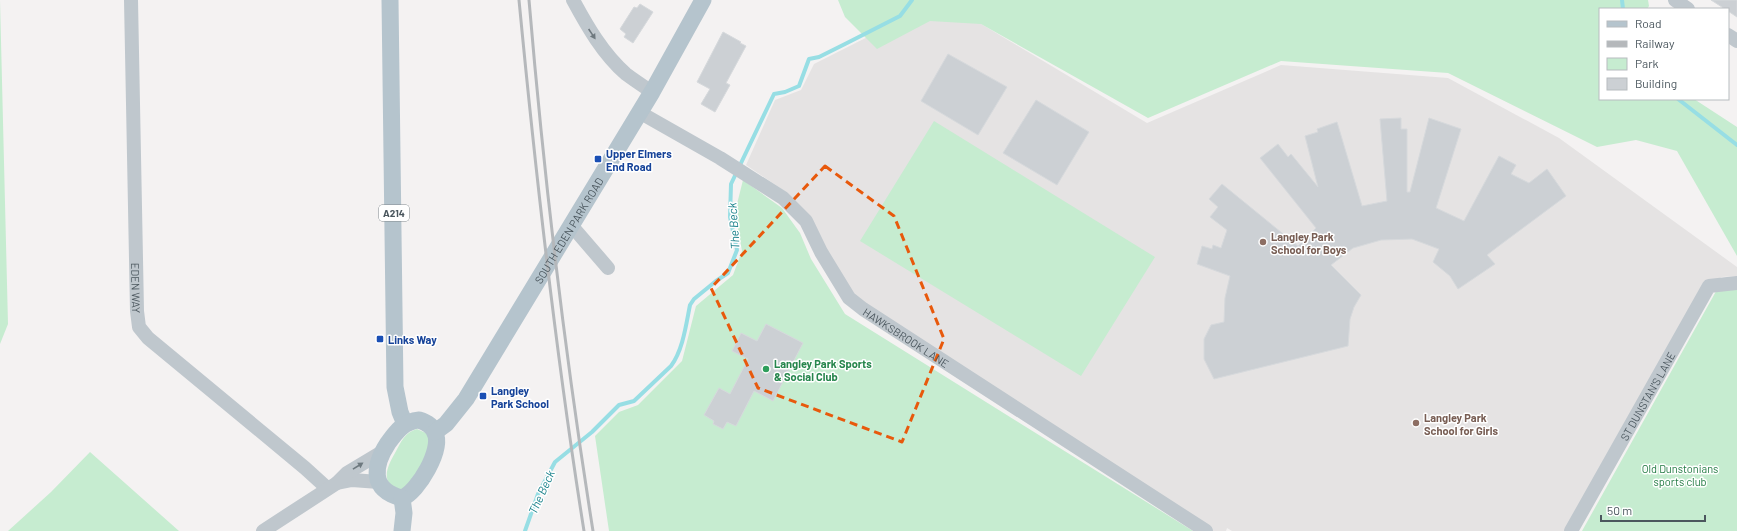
<svg xmlns="http://www.w3.org/2000/svg" width="1737" height="531" font-family="Barlow,sans-serif">
  <style>
    .education { fill: #e5e3e3 }
    .green { fill: #c6ecd0 }
    .lines { fill: none; stroke-linecap: round; stroke-linejoin: round }
    .stream { stroke: #97dee4; stroke-width: 4 }
    .building { fill: #ccd0d4; stroke: #d6d9dc }
    .minor { stroke: #bfc7cd; stroke-width: 14 }
    .major { stroke: #b5c4cd; stroke-width: 17 }
    .rail { stroke: #b5b8bb; stroke-width: 3 }
    .oneway { fill: #6e797f }
    .marked { fill: none; stroke: #e8590c; stroke-width: 3; stroke-dasharray: 8 5; stroke-linejoin: round }
    .transit-dot { fill: #1a4fb4; stroke: #fff; stroke-width: 1.5 }
    .education-dot { fill: #8d6e63; stroke: #fff; stroke-width: 1.5 }
    .leisure-dot { fill: #2e9e5b; stroke: #fff; stroke-width: 1.5 }
    .labels { text-anchor: middle; dominant-baseline: central; stroke-width: 3; stroke-linejoin: round; paint-order: stroke }
    .shield { fill: #fff; stroke: #81898e; stroke-width: 1 }
    .shield-label { font-size: 10px; font-weight: bold; fill: #4b575e }
    .transit-label { font-size: 11px; font-weight: bold; fill: #164399; stroke: #fff; text-anchor: start }
    .street-label { font-size: 11px; fill: #4b575e; stroke: #fff }
    .education-label { font-size: 11px; font-weight: bold; fill: #785e54; stroke: #fff; text-anchor: start }
    .leisure-label { font-size: 11px; font-weight: bold; fill: #27864d; stroke: #fff; text-anchor: start }
    .park-label { font-size: 11px; fill: #217a42; stroke: #fff }
    .water-label { font-size: 12px; font-style: italic; fill: #1a828b; stroke: #fff }
  </style>
  <rect width="100%" height="100%" fill="#f4f2f2"/>
  <path class="education" d="M941,0l206,123 134,-58 167,13 111,60 178,129v9l-16,1 -102,172 -51,82h-336l-5,-3 -1,3h-26l-334,-224 -13,-13 -67,-102 -40,-27 29,-65 26,-10 13,-26z"/>
  <path class="green" d="M0,0l8,324 -8,20z
    M838,0h810l1,6 -2,3h-47v90h94l43,28v129l-60,-105 -41,-11 -39,7 -149,-74 -167,-12 -133,57 -167,-94 -51,-3 -53,28 -32,-32z
    M934,121l221,136 -74,119 -221,-135z
    M743,180l39,28 18,25 11,26 34,55 348,217h-584l-14,-95 24,-24 19,-7 44,-44 14,-55 37,-31 9,-24 -7,-39z
    M1737,284v247h-155l137,-245z
    M417,429l11,5 3,13 -18,36 -12,7c-22,-6 -14,-23 -6,-37 6,-11 10,-21 22,-24z
    M90,452l89,79h-171l43,-39z"/>
  <g class="lines">
    <path class="stream" d="M1622,0l1,9
      M1678,99l59,46
      M525,531l13,-37 17,-32 37,-30 27,-27 15,-4 37,-35c12,-16 15,-41 19,-61l4,-6 22,-18 12,-8 9,-23 -7,-33 1,-33 43,-90 11,-2 14,-6 10,-27 10,-2 26,-13 55,-28 12,-16"/>
  </g>
  <path class="building" d="M1711,0h26v17l-9,-6v-2h-3z
    M640,4l13,8 -20,31 -9,-6 2,-3 -6,-5 14,-22 3,1z
    M723,32l18,10 -1,1 6,3 -20,37 4,2 -15,27 -14,-8 9,-15 -13,-7z
    M948,54l59,33 -29,48 -57,-34z
    M1036,100l53,32 -32,53 -54,-32z
    M1401,118v11h6v63h3l19,-74 32,11 -25,79 28,13 35,-65 17,9 -5,9 18,9 18,-14 19,27 -70,52 -9,7 8,9 -37,25 -8,-13 -17,-14 6,-13 -27,-10 -31,1 -28,8 -22,17 30,30 -7,12 -4,12 -2,27 -134,33 -10,-20v-20l7,-14 13,-3 1,-24 5,-22 -33,-12 5,-18 10,3 1,-4 8,3 6,-18 -17,-13 8,-10 -9,-8 13,-15 76,62 18,-18 -56,-70 18,-14 10,13 3,-3 27,33 -13,-51 13,-4 -1,-3 20,-7 25,84 25,-5 -7,-82z
    M766,324l37,19 -30,58 -19,-10 -18,35 -9,-4 -4,7 -10,-5 1,-3 -10,-6 15,-27 11,6 18,-35 -16,-8 9,-18 16,8z"/>
  <g class="lines">
    <g class="minor">
      <path id="s1" d="M131,0l6,311 2,16 9,11 157,130 22,20"/>
      <path d="M573,0c14,26 30,54 53,74 8,6 17,12 26,18"/>
      <path d="M1675,0l13,9"/>
      <path d="M1728,35l9,6"/>
      <path id="s2" d="M639,112l81,46 63,40 23,23 15,31 28,46 14,11 343,222"/>
      <path d="M571,225l37,43"/>
      <path d="M337,483l15,-3 27,2"/>
      <path d="M263,531l74,-48 10,-10 35,-21"/>
      <path id="s3" d="M1571,531l138,-245 28,-3"/>
    </g>
    <g class="major">
      <path d="M390,0l5,387 5,25 5,12"/>
      <path d="M419,420c7,2 13,5 16,13 8,16 -17,59 -33,65 -32,-8 -29,-32 -14,-55 8,-11 16,-22 31,-23z"/>
      <path id="s4" d="M435,432l11,-8 20,-25 186,-307 51,-92"/>
      <path d="M402,531l2,-18 -2,-15"/>
    </g>
    <path class="rail" d="M519,0c17,178 37,355 65,531
      M529,0c15,178 36,355 64,531"/>
  </g>
  <defs><path id="oneway-solid" d="M-6-.8H1V-3.2L6.5 0L1 3.2V.8H-6Z"/></defs>
  <g class="oneway">
    <use href="#oneway-solid" transform="translate(592 34) rotate(56)"/>
    <use href="#oneway-solid" transform="translate(358 466) rotate(-32)"/>
  </g>
  <path class="marked" d="M825,166l69,50 50,123 -42,103 -144,-54 -47,-100z"/>
  <g class="transit-dot">
    <rect x="594" y="155" width="8" height="8" rx="2"/>
    <rect x="376" y="335" width="8" height="8" rx="2"/>
    <rect x="479" y="392" width="8" height="8" rx="2"/>
  </g>
  <g class="education-dot">
    <circle cx="1263" cy="242" r="4"/>
    <circle cx="1416" cy="423" r="4"/>
  </g>
  <circle class="leisure-dot" cx="766" cy="369" r="4"/>
  <g class="labels">
    <rect class="shield" x="379" y="205" width="30" height="16" rx="3"/>
    <g class="shield-label">
      <text x="394" y="213">A214</text>
    </g>
    <g class="transit-label">
      <text x="606" y="153">Upper Elmers<tspan x="606" dy="13">End Road</tspan></text>
      <text x="388" y="339">Links Way</text>
      <text x="491" y="390">Langley<tspan x="491" dy="13">Park School</tspan></text>
    </g>
    <g class="street-label">
      <text stroke="none"><textPath href="#s4" startOffset="243">SOUTH EDEN PARK ROAD</textPath></text>
      <text stroke="none"><textPath href="#s1" startOffset="288">EDEN WAY</textPath></text>
      <text stroke="none"><textPath href="#s2" startOffset="358">HAWKSBROOK LANE</textPath></text>
      <text stroke="none"><textPath href="#s3" startOffset="155">ST DUNSTAN'S LANE</textPath></text>
    </g>
    <g class="education-label">
      <text x="1271" y="236">Langley Park<tspan x="1271" dy="13">School for Boys</tspan></text>
      <text x="1424" y="417">Langley Park<tspan x="1424" dy="13">School for Girls</tspan></text>
    </g>
    <g class="leisure-label">
      <text x="774" y="363">Langley Park Sports<tspan x="774" dy="13">&amp; Social Club</tspan></text>
    </g>
    <g class="park-label">
      <text x="1680" y="468">Old Dunstonians<tspan x="1680" dy="13">sports club</tspan></text>
    </g>
    <g class="water-label">
      <text transform="translate(733 226) rotate(-94)">The Beck</text>
      <text transform="translate(541 492) rotate(-66)">The Beck</text>
    </g>
  </g>
  <rect x="1599" y="8" width="130" height="92" fill="#ffffff" stroke="#b7bcbf"/>
  <rect x="1607" y="21" width="20" height="6" fill="#b5c4cd" stroke="#b7bcbf"/>
  <text x="1635" y="28" font-size="12" fill="#4b575e">Road</text>
  <rect x="1607" y="41" width="20" height="6" fill="#b5b8bb" stroke="#b7bcbf"/>
  <text x="1635" y="48" font-size="12" fill="#4b575e">Railway</text>
  <rect x="1607" y="58" width="20" height="12" fill="#c6ecd0" stroke="#b7bcbf"/>
  <text x="1635" y="68" font-size="12" fill="#4b575e">Park</text>
  <rect x="1607" y="78" width="20" height="12" fill="#ccd0d4" stroke="#b7bcbf"/>
  <text x="1635" y="88" font-size="12" fill="#4b575e">Building</text>
  <path d="M1601 515v6h104v-6" fill="none" stroke="#4b575e" stroke-width="2"/>
  <text x="1607" y="515" font-size="12" fill="#4b575e" stroke="#ffffff" stroke-width="3" paint-order="stroke">50 m</text>
</svg>
